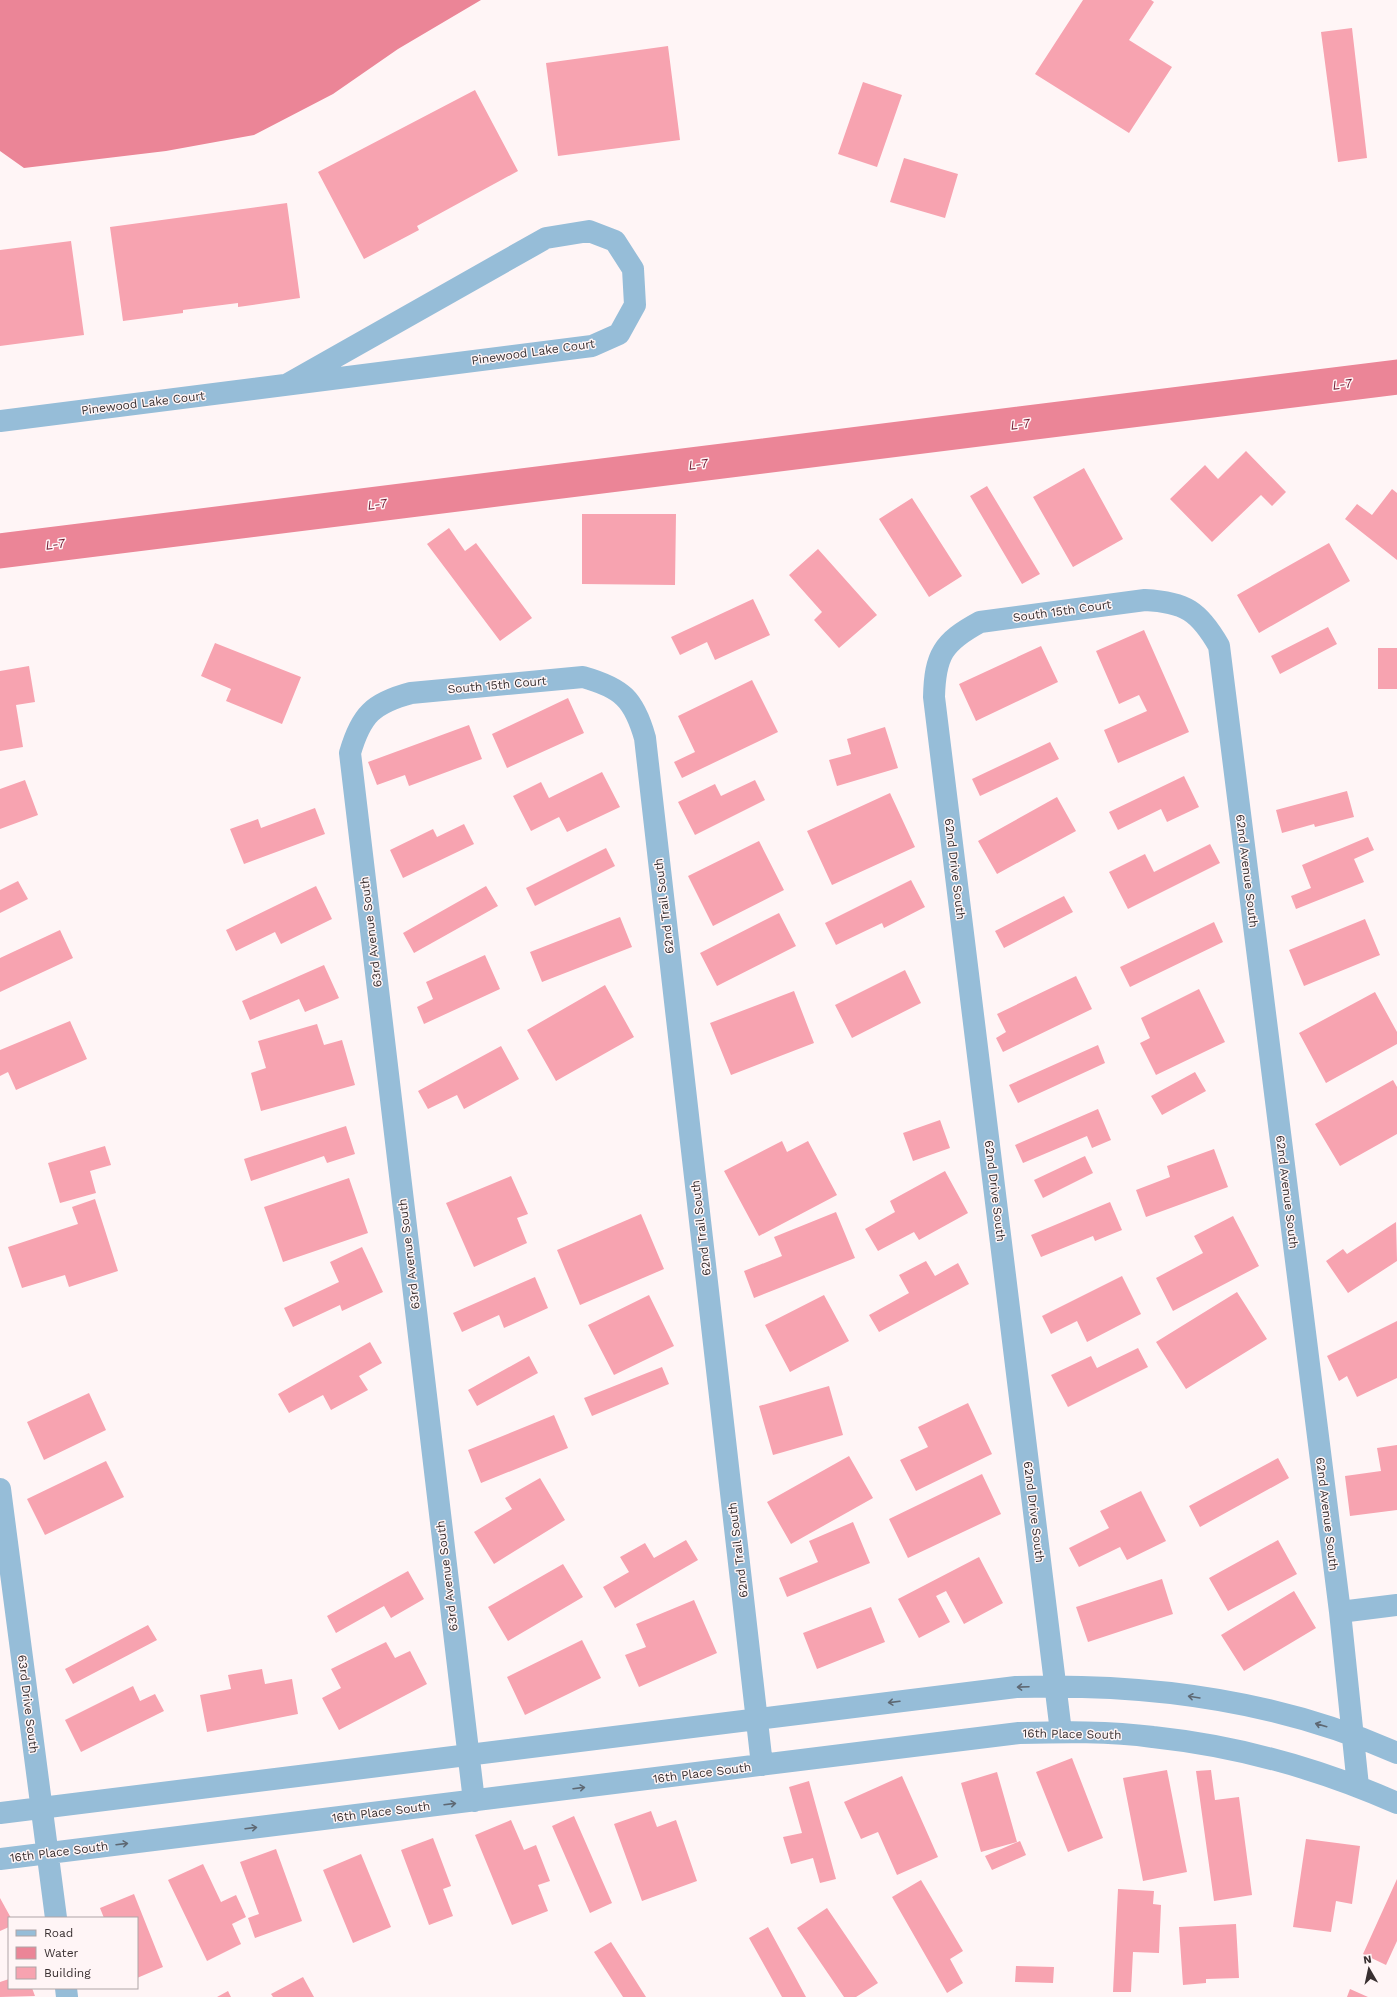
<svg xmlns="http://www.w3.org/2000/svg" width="1397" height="1997" font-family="'Work Sans',sans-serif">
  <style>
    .water { fill: #eb8597 }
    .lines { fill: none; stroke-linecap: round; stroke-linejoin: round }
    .canal { stroke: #eb8597; stroke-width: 35 }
    .building { fill: #f7a3b0 }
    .minor { stroke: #96bdd8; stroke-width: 22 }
    .oneway { stroke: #5e6873 }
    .labels { text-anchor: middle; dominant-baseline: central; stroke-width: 3; stroke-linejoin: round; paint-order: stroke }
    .street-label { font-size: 12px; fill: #382f30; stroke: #fff5f6 }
    .water-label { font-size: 13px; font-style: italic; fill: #71162f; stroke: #fff5f6 }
  </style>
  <rect width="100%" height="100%" fill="#fff5f6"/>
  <path class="water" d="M0,0h481l-83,49 -65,45 -79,41 -88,16 -142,17 -24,-17z"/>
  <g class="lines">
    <path class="canal" d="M0,551l1397,-174"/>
  </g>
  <path class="building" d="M1083,0h68l3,2 -25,38 43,27 -43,66 -94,-59z
    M1352,28l15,130 -29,4 -17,-130z
    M668,46l12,94 -122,16 -12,-93z
    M863,82l39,13 -25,72 -39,-13z
    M475,90l43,81 -101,55 2,4 -55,29 -46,-87z
    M904,158l54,16 -13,44 -55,-16z
    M287,203l13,95 -62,9v-4l-55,7v3l-60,8 -13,-94z
    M71,241l13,94 -84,11v-96z
    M1246,451l40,41 -14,14 -11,-11 -49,47 -42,-43 35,-34 13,14z
    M1084,468l39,71 -50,28 -40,-70z
    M987,486l53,88 -18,10 -52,-88z
    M1392,489l5,4v67l-52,-41 12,-15 15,11z
    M912,498l50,78 -33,21 -50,-78z
    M582,514h94l-1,71 -93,-1z
    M449,528l16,23 11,-8 56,75 -32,23 -73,-97z
    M1329,543l21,38 -91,52 -22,-38z
    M818,549l59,66 -38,33 -25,-28 8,-8 -33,-37z
    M753,599l17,36 -55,25 -8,-18 -27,13 -9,-18z
    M1328,627l9,17 -57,30 -9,-18z
    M1144,630l45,102 -71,31 -14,-33 43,-19 -8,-16 -20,9 -23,-53z
    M215,643l86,34 -19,47 -56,-23 5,-12 -30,-13z
    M1041,646l17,36 -82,39 -17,-37z
    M1378,648h19v41h-19z
    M29,666l6,36 -19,3 7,42 -23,4v-80z
    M752,680l26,52 -96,46 -8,-16 21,-10 -17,-36z
    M568,698l16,35 -77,35 -15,-34z
    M469,725l13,34 -73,27 -4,-11 -28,10 -9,-23z
    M885,727l13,41 -61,18 -8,-26 22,-6 -4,-15z
    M1050,742l9,17 -79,37 -8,-17z
    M602,772l18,35 -53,25 -8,-15 -28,14 -18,-35 28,-14 8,16z
    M1184,776l15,31 -32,15 -6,-13 -43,21 -9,-18z
    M25,780l13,35 -38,14v-40z
    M755,780l10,20 -70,35 -17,-33 37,-18 6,12z
    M1347,791l7,26 -39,10 -1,-3 -32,9 -6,-23z
    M890,793l25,54 -83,38 -25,-54z
    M1057,797l19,34 -79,43 -19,-33z
    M315,808l10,26 -81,30 -14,-35 28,-10 3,9z
    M464,824l10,20 -71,34 -13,-28 43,-21 4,8z
    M1368,837l6,13 -20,9 10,23 -68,27 -5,-13 20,-8 -9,-23z
    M759,841l25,49 -71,36 -25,-50z
    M1210,844l10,19 -92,46 -19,-37 36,-18 9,18z
    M606,848l9,18 -80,40 -9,-18z
    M911,880l14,27 -41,21 -2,-5 -46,22 -11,-22z
    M18,881l10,18 -28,14v-23z
    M316,886l16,33 -51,25 -6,-12 -39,19 -10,-21z
    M486,886l12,20 -84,47 -11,-20z
    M1064,896l9,16 -69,36 -9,-17z
    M779,913l17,33 -79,40 -17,-33z
    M620,917l12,30 -90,35 -12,-30z
    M1365,919l15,36 -76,31 -15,-36z
    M1214,922l9,20 -93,45 -10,-20z
    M60,930l13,28 -73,34v-34z
    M485,955l15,34 -76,35 -7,-17 16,-8 -7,-17z
    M324,965l15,33 -34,14 -6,-13 -49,21 -8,-19z
    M905,970l16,33 -69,35 -17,-33z
    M1076,976l16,33 -89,43 -7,-14 10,-6 -9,-18z
    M605,985l29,52 -78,44 -29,-51z
    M1199,989l26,53 -69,33 -16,-32 10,-5 -9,-20z
    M794,991l20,52 -83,32 -21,-52z
    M1375,992l22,40v12l-71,39 -27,-50z
    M70,1021l17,38 -71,31 -8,-18 -8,4v-26z
    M317,1024l7,21 18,-5 13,45 -94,26 -10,-38 15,-5 -8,-27z
    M1098,1045l7,18 -87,40 -9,-18z
    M501,1046l18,33 -55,30 -7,-14 -29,14 -10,-18z
    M1195,1072l11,19 -44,24 -11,-19z
    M1393,1080l4,7v47l-57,32 -25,-42z
    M1098,1109l13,31 -19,8 -5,-12 -64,27 -8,-18z
    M940,1120l10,28 -37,13 -10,-28z
    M346,1126l9,28 -28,9 -3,-7 -73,25 -7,-22z
    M782,1141l5,11 21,-11 29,54 -78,41 -35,-65z
    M105,1146l6,19 -21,6 6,22 -36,10 -12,-40z
    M1214,1149l14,38 -82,30 -10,-27 34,-13 -3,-11z
    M1085,1156l8,17 -50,25 -9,-18z
    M945,1171l23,42 -49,27 -5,-8 -36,19 -13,-22 30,-17 -5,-11z
    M511,1176l17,38 -11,4 10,25 -53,24 -28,-64z
    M349,1178l19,55 -85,29 -19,-55z
    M95,1199l23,72 -49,16 -4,-12 -43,13 -14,-41 70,-23 -6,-17z
    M1110,1202l12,28 -27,11 -2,-5 -52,21 -10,-22z
    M836,1212l19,46 -101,40 -10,-27 38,-15 -8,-19z
    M641,1214l23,55 -84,36 -23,-55z
    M1233,1216l26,50 -86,45 -17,-33 47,-25 -9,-17z
    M1396,1222l1,39 -49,32 -22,-32 17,-12 4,5z
    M362,1247l21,45 -41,19 -2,-6 -47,22 -9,-19 55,-26 -9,-20z
    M926,1261l9,15 23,-13 11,21 -90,48 -10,-17 40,-22 -10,-18z
    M1122,1276l19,38 -54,28 -10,-21 -26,13 -9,-18z
    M535,1277l13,31 -44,20 -5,-13 -37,17 -9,-19z
    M1237,1292l30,47 -81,50 -30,-47z
    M649,1295l25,51 -60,29 -26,-50z
    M824,1295l25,46 -59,31 -25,-47z
    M1397,1321v57l-40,19 -10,-21 -8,5 -12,-25z
    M370,1342l12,21 -23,13 9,14 -37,20 -8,-15 -34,18 -11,-19z
    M1138,1348l10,19 -80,40 -17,-32 40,-19 6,12z
    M529,1356l9,17 -61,33 -9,-16z
    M662,1367l7,17 -77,32 -8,-18z
    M829,1386l14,49 -70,20 -14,-49z
    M89,1393l17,37 -62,30 -17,-38z
    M968,1403l24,51 -76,37 -16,-31 28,-13 -10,-20z
    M554,1415l14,33 -87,35 -13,-33z
    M1397,1445v65l-47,6 -5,-40 36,-5 -4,-23z
    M849,1456l24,42 -82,46 -24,-42z
    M1278,1458l11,20 -89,49 -11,-21z
    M106,1461l18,36 -79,38 -18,-36z
    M982,1474l19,40 -93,44 -19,-39z
    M540,1478l25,42 -71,44 -20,-32 38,-23 -7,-11z
    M1141,1491l25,50 -39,19 -7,-13 -41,20 -10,-19 40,-20 -9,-17z
    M853,1522l17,41 -83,34 -8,-19 39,-16 -9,-21z
    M686,1540l12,20 -83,48 -12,-21 26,-15 -9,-15 25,-14 9,15z
    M1278,1540l19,34 -69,37 -19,-33z
    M979,1557l24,46 -39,21 -18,-33 -10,5 14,26 -31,16 -21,-39z
    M563,1564l20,33 -75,44 -20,-34z
    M408,1571l16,28 -33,19 -7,-12 -48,27 -9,-17z
    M1162,1579l11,35 -85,28 -12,-35z
    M1294,1591l22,37 -72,43 -23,-36z
    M694,1600l23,53 -78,34 -14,-32 21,-8 -10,-23z
    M871,1607l14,35 -68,27 -14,-36z
    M148,1625l9,15 -84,44 -8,-15z
    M582,1640l19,38 -76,37 -18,-38z
    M386,1642l9,16 15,-7 17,33 -88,46 -17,-32 19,-10 -10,-19z
    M262,1669l3,15 27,-5 6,35 -91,18 -7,-37 31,-6 -3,-14z
    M133,1686l7,15 15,-7 9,17 -83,41 -16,-32z
    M1072,1758l31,80 -35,14 -32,-80z
    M1167,1770l20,102 -44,9 -20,-103z
    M1211,1770l4,30 24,-3 13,98 -38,6 -18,-130z
    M997,1772l20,70 -36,10 -20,-69z
    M902,1776l36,81 -41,18 -19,-43 -17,7 -17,-37z
    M809,1781l27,98 -16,4 -7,-25 -22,6 -8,-27 19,-4 -13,-46z
    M651,1811l6,16 19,-7 21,61 -55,20 -28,-77z
    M574,1816l38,87 -22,10 -38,-87z
    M511,1820l13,30 12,-5 14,36 -12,4 10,26 -36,14 -37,-90z
    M433,1838l18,48 -8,3 10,27 -24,9 -28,-75z
    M1306,1839l54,7 -8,58 -16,-3 -5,31 -38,-5z
    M1020,1841l6,14 -34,15 -7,-14z
    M276,1849l26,72 -47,17 -7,-20 11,-4 -19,-52z
    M361,1854l30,73 -38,16 -30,-73z
    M203,1864l18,38 15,-7 10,22 -14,7 9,20 -34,17 -39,-81z
    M1397,1879v62l-11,24 -23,-11z
    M921,1880l42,71 -13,8 13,24 -16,10 -55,-96z
    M1118,1889l36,2 -1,13 8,1 -2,48 -26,-1 -2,40h-18z
    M134,1894l29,73 -26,11v-60h-33l-4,-10z
    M0,1898l11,20h-2v9l-9,4z
    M827,1908l51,75 -22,14h-12l-47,-69z
    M1236,1924l3,54 -33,1v4l-23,2 -4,-58z
    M768,1927l38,70h-24l-33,-59z
    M611,1942l35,55h-23l-29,-45z
    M1016,1966l38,1 -1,16 -38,-1z
    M303,1977l11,20h-41l-2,-3z
    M9,1979v9h23l3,8 -35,1v-15z
    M1350,1989l18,8h-21z
    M228,1991l3,6h-14z"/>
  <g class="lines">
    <path class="minor" d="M0,421l592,-75 27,-12 16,-29 -2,-36 -18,-28 -26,-10 -43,7 -260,147
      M0,1489l56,429
      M1340,1612l57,-7
      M1061,1732l-127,-1035c1,-42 9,-55 46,-75l165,-22c40,2 54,11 74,46l121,966 18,174
      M474,1801l-124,-1048c11,-38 23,-50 61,-60l172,-16c39,11 51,22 62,61l117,1027
      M0,1813l1016,-126c129,-4 262,13 381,66
      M0,1859l1019,-126c44,-1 90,-2 134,4 84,9 167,32 244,66
      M66,1988l1,9"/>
  </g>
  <defs><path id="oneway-shaft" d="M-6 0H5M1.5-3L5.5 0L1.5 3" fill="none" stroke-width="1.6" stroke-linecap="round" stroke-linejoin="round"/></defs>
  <g class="oneway">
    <use href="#oneway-shaft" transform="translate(1023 1687) rotate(178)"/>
    <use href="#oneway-shaft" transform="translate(1194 1697) rotate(-171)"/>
    <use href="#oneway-shaft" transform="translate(894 1702) rotate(173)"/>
    <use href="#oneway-shaft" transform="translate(1321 1725) rotate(-164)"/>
    <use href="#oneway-shaft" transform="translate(579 1788) rotate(-7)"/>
    <use href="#oneway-shaft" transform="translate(450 1804) rotate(-7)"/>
    <use href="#oneway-shaft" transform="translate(251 1828) rotate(-7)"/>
    <use href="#oneway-shaft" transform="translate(122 1844) rotate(-7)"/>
  </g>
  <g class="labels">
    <g class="street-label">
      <text transform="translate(533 352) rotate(-8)">Pinewood Lake Court</text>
      <text transform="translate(143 403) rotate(-7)">Pinewood Lake Court</text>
      <text transform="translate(1062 611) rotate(-8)">South 15th Court</text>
      <text transform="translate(497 685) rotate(-5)">South 15th Court</text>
      <text transform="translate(955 869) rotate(83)">62nd Drive South</text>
      <text transform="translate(1247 871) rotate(83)">62nd Avenue South</text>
      <text transform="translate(664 906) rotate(-97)">62nd Trail South</text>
      <text transform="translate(371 932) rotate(-97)">63rd Avenue South</text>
      <text transform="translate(995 1191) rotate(83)">62nd Drive South</text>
      <text transform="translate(1287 1192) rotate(83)">62nd Avenue South</text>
      <text transform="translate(701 1228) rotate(-97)">62nd Trail South</text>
      <text transform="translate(409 1254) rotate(-97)">63rd Avenue South</text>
      <text transform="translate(1034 1512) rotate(83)">62nd Drive South</text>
      <text transform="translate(1327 1514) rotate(83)">62nd Avenue South</text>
      <text transform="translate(738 1550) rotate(-97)">62nd Trail South</text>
      <text transform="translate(447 1576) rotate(-97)">63rd Avenue South</text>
      <text transform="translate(28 1704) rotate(83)">63rd Drive South</text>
      <text transform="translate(1072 1734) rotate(1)">16th Place South</text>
      <text transform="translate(702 1773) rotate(-7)">16th Place South</text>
      <text transform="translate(381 1812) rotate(-7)">16th Place South</text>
      <text transform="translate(59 1852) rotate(-7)">16th Place South</text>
    </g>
    <g class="water-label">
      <text transform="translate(1342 384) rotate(-7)">L-7</text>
      <text transform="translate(1020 424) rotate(-7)">L-7</text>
      <text transform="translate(698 464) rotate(-7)">L-7</text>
      <text transform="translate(377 504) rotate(-7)">L-7</text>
      <text transform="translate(55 544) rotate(-7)">L-7</text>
    </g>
  </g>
  <rect x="8" y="1917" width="130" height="72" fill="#fff5f6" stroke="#afa6a7"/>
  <rect x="16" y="1930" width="20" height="6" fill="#96bdd8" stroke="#afa6a7"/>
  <text x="44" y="1937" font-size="12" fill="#382f30">Road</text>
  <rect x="16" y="1947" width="20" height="12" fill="#eb8597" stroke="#afa6a7"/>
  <text x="44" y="1957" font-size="12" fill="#382f30">Water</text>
  <rect x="16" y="1967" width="20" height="12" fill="#f7a3b0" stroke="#afa6a7"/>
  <text x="44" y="1977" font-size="12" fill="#382f30">Building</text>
  <g transform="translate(1369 1969) rotate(351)" stroke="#fff5f6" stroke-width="3" paint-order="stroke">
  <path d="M0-3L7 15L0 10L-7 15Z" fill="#382f30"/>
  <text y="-6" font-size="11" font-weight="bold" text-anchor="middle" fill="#382f30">N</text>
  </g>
</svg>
